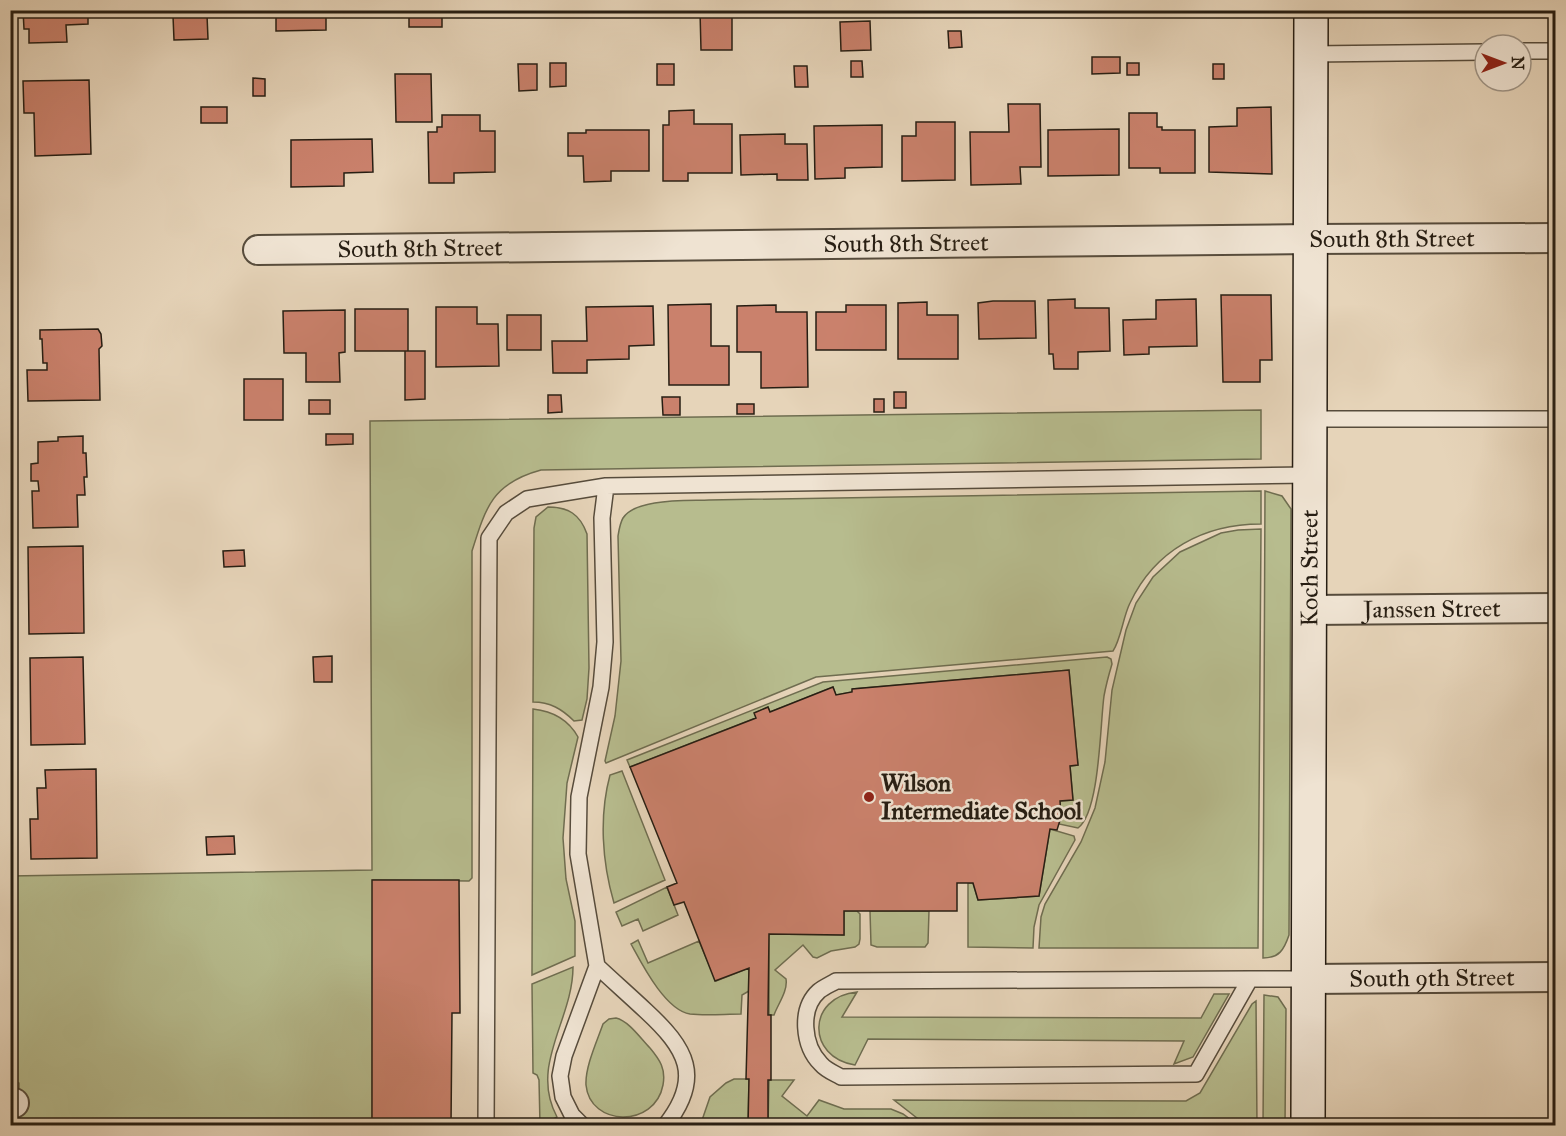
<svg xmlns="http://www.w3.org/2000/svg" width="1566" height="1136" font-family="'IM FELL Great Primer',serif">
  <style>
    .green { fill: #b7bc8e; stroke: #6f6d50; stroke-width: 1.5 }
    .building { fill: #ca816c; stroke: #271e13; stroke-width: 1.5 }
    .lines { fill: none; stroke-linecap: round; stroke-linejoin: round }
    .lane-casing { stroke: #574c3c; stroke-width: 18 }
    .street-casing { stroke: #574c3c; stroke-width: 32 }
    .secondary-casing { stroke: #271e13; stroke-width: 36 }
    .lane { stroke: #efe3d2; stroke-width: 15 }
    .street { stroke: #efe3d2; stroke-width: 28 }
    .secondary { stroke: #efe3d2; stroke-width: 33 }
    .poi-dot { fill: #8f2418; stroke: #efe3d2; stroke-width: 2 }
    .labels { text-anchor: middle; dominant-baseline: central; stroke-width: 5; stroke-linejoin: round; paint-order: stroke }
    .street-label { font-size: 24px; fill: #271e13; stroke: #efe3d2 }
    .poi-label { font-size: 24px; font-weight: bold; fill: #271e13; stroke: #efe3d2; text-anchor: start }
  </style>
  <rect width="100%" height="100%" fill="#e6d4b9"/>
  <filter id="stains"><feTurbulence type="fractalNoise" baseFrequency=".00333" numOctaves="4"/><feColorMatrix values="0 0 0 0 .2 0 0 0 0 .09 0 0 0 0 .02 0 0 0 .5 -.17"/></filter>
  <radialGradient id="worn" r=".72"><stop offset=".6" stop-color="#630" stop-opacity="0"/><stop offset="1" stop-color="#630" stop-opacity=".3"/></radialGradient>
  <path class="green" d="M1261,410v49l-720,11c-48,13 -55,36 -69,81v327l-3,3 -96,-1 -1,245h-353v-42l-9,-2v-205l362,-6 -2,-449z
    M1261,491v33c-57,0 -106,26 -131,79 -7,14 -9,36 -17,48l-297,26 -210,86 -1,-2 10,-45 6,-55 -3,-125c1,-6 2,-13 5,-18 13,-20 64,-17 86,-18z
    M1265,491l17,5 9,13 -2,426c-5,15 -10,23 -26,23z
    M548,507c20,0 32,7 39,27l2,134 -2,31 -5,21 -8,1c-12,-12 -24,-19 -41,-19l1,-174 2,-11z
    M1261,529l-3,419h-219l2,-31 4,-13 36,-62 14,-34 10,-46 7,-72 14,-60 10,-27 17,-26 27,-25 41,-19 17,-3z
    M1107,657l4,2 1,5c-3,10 -6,21 -8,32 -4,28 -4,116 -26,132l-19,-4 2,-7 -1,-16 13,-1 -3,-34 8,-1 -9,-95 -216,19 -1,3 -16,3 -3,-8 -63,25 -2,-5 -13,6 1,5 -126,49 -3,-7 196,-78z
    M533,709c19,2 35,10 45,28l-11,46 -4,55 3,41 9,42v35l-43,19z
    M622,771l43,109 -51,23c-12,-41 -15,-87 -4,-128z
    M1050,829l24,7 1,4 -36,65 -5,22 -1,21 -65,-1v-64h5l5,17 61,-4z
    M667,887l11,28 -35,16 -5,-12 -16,7 -6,-14z
    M844,911h13l3,3v25l-1,5 -4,3 -24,4 -14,7 -4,-1 -10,-12 -28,25 11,9c2,12 -8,25 -12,36h-5v-81l75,1z
    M929,911l-1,32 -3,4h-48l-6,-2 -1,-34z
    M638,940l10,23 51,-22 17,40 33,-13v23l-7,4 -1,19c-16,0 -35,2 -51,0 -25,-4 -48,-50 -59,-70z
    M573,967c0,53 -44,98 -16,150l-9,5 2,3h-10l-1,-45 -2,-5 -4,-2 -1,-89z
    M857,992l-15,25 359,1 13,-24h15l-36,63 -19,7 10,-23 -316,-2 -13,26c-49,-8 -48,-68 2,-73z
    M1264,995l14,2 8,12 -1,116h-22z
    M1256,1001l1,124h-331l-32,-25 292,1 14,-8 52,-89z
    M616,1018c13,3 25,21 34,30 10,12 16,21 13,37 -8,43 -73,42 -77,0 -1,-18 11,-44 17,-61l6,-5z
    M734,1079h15l-1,46 -48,1 10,-29 16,-14z
    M769,1080h25l-12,16 25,20 12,-16 25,9h47l12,5 15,11 -150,1z"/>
  <path class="building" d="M23,10h65v14l-22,1 1,17 -38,1v-14h-5z
    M276,10h50v20l-50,1z
    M409,10h33v17h-33z
    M768,10h29v4l-29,1z
    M700,11h32v39h-31z
    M207,15l1,24 -34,1 -1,-24z
    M870,21l1,29 -30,1 -1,-29z
    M948,31h13l1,16 -13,1z
    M1092,57h28v16l-28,1z
    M851,61h11l1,16h-12z
    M550,63h16v23l-16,1z
    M1127,63h12v12h-12z
    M518,64h19v26l-18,1z
    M657,64h17v21h-17z
    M1213,64h11v15h-11z
    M794,66h13l1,21h-13z
    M395,74h36l1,48h-36z
    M253,78l12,1v17h-12z
    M89,80l2,74 -56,2 -1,-43h-10l-1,-32z
    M1008,104h32l1,63h-21l1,17 -50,1 -1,-53h39z
    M201,107h26v16h-26z
    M1271,107l1,67 -63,-2v-45l28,-1v-18z
    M694,110v14h38v49h-44v8h-25v-56h6v-14z
    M1129,113h28v14h5v3h33v43h-35v-5h-31z
    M442,115h38v16h15v41l-41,1v10h-25l-1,-51h9v-5h5z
    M916,122h39v58l-53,1v-45h14z
    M882,125v42l-37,1v10l-30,1 -1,-53z
    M1119,129v46l-71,1v-46z
    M586,130h63v41h-38v10l-27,1 -1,-26h-15v-23h18z
    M785,134v10h22l1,36h-31v-6l-36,1 -1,-40z
    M372,139l1,33 -29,1v13l-53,1v-47z
    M1221,295h50l1,65h-12v22h-37z
    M1075,299v9h34l1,43 -32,1v17h-24l-1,-15h-4l-1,-54z
    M1196,299l1,47 -48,1v7l-25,1 -1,-35 33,-1v-19z
    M993,301h42l1,37 -57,1 -1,-36z
    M927,302v13h31v44h-60v-56z
    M711,304v42h18v39h-60l-1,-80z
    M776,305v7h31l1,75 -47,1v-36h-24v-46z
    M846,305h40v45h-70v-38h30z
    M653,306l1,39 -25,1v13l-42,1v13h-34l-1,-32h35l-1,-34z
    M436,307h41v17h21l1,42 -63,1z
    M355,309h53v42h-53z
    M345,310v42l-6,1 1,29h-34v-29h-22l-1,-42z
    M507,315h34v35h-34z
    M98,329l3,5 1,12 -3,3 1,51 -72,1 -1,-31h20v-7h-4l-1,-24h-2v-9z
    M405,351h20v48l-20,1z
    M244,379h39v41h-39z
    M894,392h12v16h-12z
    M548,395h13l1,17 -14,1z
    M662,397h18v18h-17z
    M874,399h10v13h-10z
    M309,400h21v14h-21z
    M737,404h17v10h-17z
    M326,434h27v10l-27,1z
    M83,436v17h3l1,24h-3l1,18h-8l1,32 -45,1 -1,-37h7l-1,-10h-7v-17l7,-1v-21l20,-1v-4z
    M83,546l1,87 -55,1 -1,-87z
    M244,550l1,16 -21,1 -1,-16z
    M332,656v26h-18l-1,-25z
    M83,657l2,87 -54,1 -1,-87z
    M1069,670l9,95 -8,1 3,34 -13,1 1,16 -4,13 -7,-1 -11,67 -61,4 -5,-17h-16v28h-113v24l-75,-1 -1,81h3v65h-3v46h-20l1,-47h-3l3,-111 -34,13 -31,-79 -10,3 -7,-18 10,-4 -47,-116 126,-49 -2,-5 14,-6 2,5 63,-25 3,8 16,-3v-3z
    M96,769l1,89 -66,1 -1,-40h8l-1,-31h9l-1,-18z
    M234,836l1,18 -28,1 -1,-18z
    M372,880h87l1,133h-8l-1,113h-79z"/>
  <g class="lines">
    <g class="lane-casing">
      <path id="lane" d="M1521,51h35
        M1311,54l174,-2
        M1309,419h247
        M597,966l-19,-112 1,-57 22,-110 4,-45 -3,-124 4,-32 703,-11
        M1250,979l-54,95 -355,3c-7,-4 -15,-7 -20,-13 -18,-18 -22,-55 -2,-73 5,-4 12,-7 17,-10l414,-2h59
        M486,1126l3,-588 17,-25 21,-14 79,-13
        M583,1126l-11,-11 -9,-18 -3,-21 4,-20 33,-90c16,15 33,30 49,45 40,37 58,66 19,115"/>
    </g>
    <g class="street-casing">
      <g id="street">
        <path id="s1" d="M258,250l1052,-11 246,-1"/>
        <path id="s2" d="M1308,610l248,-2"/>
        <path id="s3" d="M1309,979l247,-2"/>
        <path d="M10,1103h4"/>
      </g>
    </g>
    <g class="secondary-casing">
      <g id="secondary">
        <path id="s4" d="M1308,1126l3,-1116"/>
      </g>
    </g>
    <use href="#lane" class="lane"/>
    <use href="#street" class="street"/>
    <use href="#secondary" class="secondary"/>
  </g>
  <circle class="poi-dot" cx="869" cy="797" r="6"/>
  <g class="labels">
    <g class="street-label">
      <text stroke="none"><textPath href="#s1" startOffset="1134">South 8th Street</textPath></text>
      <text stroke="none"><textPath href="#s1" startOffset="648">South 8th Street</textPath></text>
      <text stroke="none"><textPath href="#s1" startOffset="162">South 8th Street</textPath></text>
      <text stroke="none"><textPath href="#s4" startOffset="558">Koch Street</textPath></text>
      <text stroke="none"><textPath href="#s2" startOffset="124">Janssen Street</textPath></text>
      <text stroke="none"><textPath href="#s3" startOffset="123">South 9th Street</textPath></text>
    </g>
    <g class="poi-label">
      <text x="881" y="783">Wilson<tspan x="881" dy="28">Intermediate School</tspan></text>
    </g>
  </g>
  <rect width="1566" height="1136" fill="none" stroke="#e6d4b9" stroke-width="36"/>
  <rect x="12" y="12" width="1542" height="1112" fill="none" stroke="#271e13" stroke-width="3"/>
  <rect x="18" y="18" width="1530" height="1100" fill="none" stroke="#271e13" stroke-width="1.5"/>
  <g transform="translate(1503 63) rotate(90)"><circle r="28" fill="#efe3d2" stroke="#9f9486" stroke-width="1.5"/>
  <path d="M0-4.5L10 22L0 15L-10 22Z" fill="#8f2418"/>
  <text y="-9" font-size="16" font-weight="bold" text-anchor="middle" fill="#271e13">N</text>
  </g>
  <rect width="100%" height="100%" filter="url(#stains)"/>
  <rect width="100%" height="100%" fill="url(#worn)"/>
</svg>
